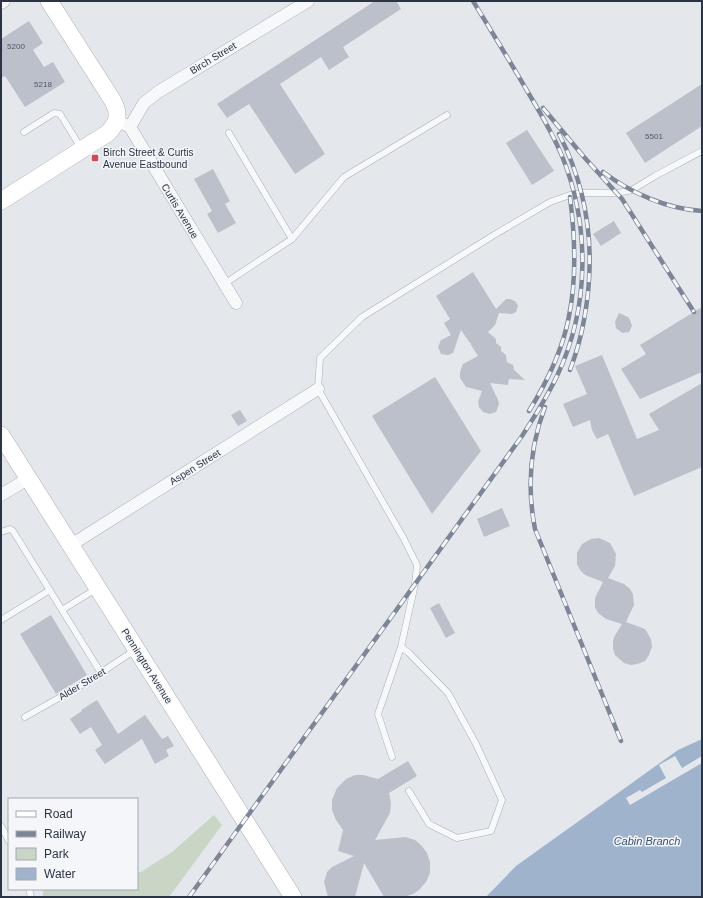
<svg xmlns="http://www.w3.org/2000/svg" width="703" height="898" font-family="Arial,sans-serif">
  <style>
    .green { fill: #c9d6c5 }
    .water { fill: #9fb4cc }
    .pier { fill: #e4e7ec }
    .building { fill: #bbc0ca }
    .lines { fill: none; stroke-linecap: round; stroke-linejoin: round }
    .service-casing { stroke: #a9aeb7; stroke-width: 7 }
    .minor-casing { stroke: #a9aeb7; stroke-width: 13 }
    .secondary-casing { stroke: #a9aeb7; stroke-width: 18 }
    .service { stroke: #f7f8fa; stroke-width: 6 }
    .minor { stroke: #f7f8fa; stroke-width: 12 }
    .secondary { stroke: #fff; stroke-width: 17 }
    .rail-casing { stroke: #7d8696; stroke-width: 4.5 }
    .rail { stroke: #f4f6f9; stroke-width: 3; stroke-dasharray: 9; stroke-linecap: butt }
    .poi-dot { fill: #d1495b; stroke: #f4f6f9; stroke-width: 1.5 }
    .labels { text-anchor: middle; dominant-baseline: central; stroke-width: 3; stroke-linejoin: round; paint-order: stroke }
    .number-label { font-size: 8px; fill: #4f5766 }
    .street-label { font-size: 10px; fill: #2b3445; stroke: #f4f6f9 }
    .poi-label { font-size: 10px; fill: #2b3445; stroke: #f4f6f9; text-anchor: start }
    .water-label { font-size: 11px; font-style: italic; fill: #34527a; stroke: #f4f6f9 }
  </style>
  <rect width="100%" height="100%" fill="#e4e7ec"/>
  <path class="green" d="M214,815l8,10 -53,72h-126v-8h94v-17h4l31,-20z"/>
  <path class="water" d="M702,739v158h-216l30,-31 162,-116z"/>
  <path class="pier" d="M675,756l7,12 20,-12v7l-72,42 -4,-7 14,-8 2,2 24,-14 -7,-13z"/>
  <path class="building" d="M375,1h21l5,8 -58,38 6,10 -20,13 -8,-13 -41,27 45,70 -30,20 -46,-70 -22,14 -10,-14z
    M29,21l14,22 -10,7 11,17 9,-5 12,20 -40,25 -20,-31 -4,2v-39z
    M702,84v42l-57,37 -19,-30z
    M527,130l27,41 -22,14 -26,-42z
    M213,169l17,32 -5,3 11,19 -18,10 -11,-19 5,-3 -18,-32z
    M614,221l7,12 -20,13 -8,-12z
    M473,272l23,37 10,-10h4l5,2 3,5 -2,6 -4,2 -13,-1 -4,12 -7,7 8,7v4l5,4v4l5,4 1,7 6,3 1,5 11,10 -16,-1 -1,6 -18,-2 8,17 1,4 -3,8 -6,2 -7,-2 -4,-5 -1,-5 4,-11 -16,-4 -6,-9v-6l3,-8 15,-8 -7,-11v-2h-1l-9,-13 -8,23 -5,2 -7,-1 -3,-7 3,-7 10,-5 -7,-12 6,-4 -14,-23z
    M702,307v65l-62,27 -19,-30 25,-15 -6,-9z
    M619,313l9,4 2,3 2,6 -3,6 -7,1 -6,-5 -1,-6z
    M602,355l35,84 22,-9 -10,-16 53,-31v84l-68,29 -26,-62 -11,5 -5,-9 -2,-10 -17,7 -10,-23 24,-10 -12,-28z
    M435,377l46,74 -49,63 -60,-98z
    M240,410l7,11 -9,5 -7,-11z
    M502,508l8,18 -26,11 -7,-18z
    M599,538l11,5 6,11 -1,12 -7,12 16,6 6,5 3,5 1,11 -8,17 19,7 6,10 1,8 -3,8 -4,6 -8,3 -6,1 -7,-2 -9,-8 -2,-6v-7l1,-5 8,-13 -16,-5 -8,-6 -3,-6v-9l8,-16 -18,-7 -5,-5 -3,-6v-11l5,-9 9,-5z
    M439,603l16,30 -9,5 -16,-30z
    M51,615l36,60 -31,19 -36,-60z
    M97,700l21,34 27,-19 17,24 6,-3 6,10 -8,4 3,6 -14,8 -13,-25 -37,25 -10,-14 7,-5 -11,-18 -11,7 -10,-15 12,-8 -1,-1z
    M408,761l9,15 -28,17 2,10 -1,10 -15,27 30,-3 10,3 6,5 6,8 3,9v11l-4,9 -7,8 -6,4 -9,3h-20l-20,-34 -9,34h-27l-4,-15 3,-10 5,-5 22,-11 -16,-5 5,-21 -7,-10 -4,-10v-10l5,-12 9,-9 9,-4h8l15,4z"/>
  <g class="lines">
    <g class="service-casing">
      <path id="service" d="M24,132l30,-19 6,1 21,34
        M229,133l63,106
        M224,284l68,-45 52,-62 103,-62
        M1,532l9,-3 3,2 49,79 34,-21
        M62,610l39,63
        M1,620l49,-30
        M401,647l8,6 39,40 28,51 26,56 -11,31 -34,7 -28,-14 -20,-33
        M25,717l62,-35 48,-32
        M392,757l-14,-43 23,-67 14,-63 2,-19 -13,-26 -86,-150 2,-31 42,-41 132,-82 56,-33 20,-7 12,-2h36l14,-3 23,-14 47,-25
        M1,826l8,15
        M29,889l2,8"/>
    </g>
    <g class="minor-casing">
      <path id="minor" d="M1,3l3,-2
        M124,124l6,3 106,176
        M130,127l14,-24 14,-11 150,-91
        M1,495l28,-17
        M71,545l247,-156"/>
    </g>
    <g class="secondary-casing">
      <path id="secondary" d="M1,201l107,-68c10,-11 12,-18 5,-32l-64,-100
        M1,435l292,462"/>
    </g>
    <use href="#service" class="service"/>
    <use href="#minor" class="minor"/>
    <use href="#secondary" class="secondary"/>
    <g class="rail-casing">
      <path id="rail" d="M543,108l41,49 38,42 72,113
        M559,134c30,58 37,122 25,186 -3,17 -8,34 -14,50
        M603,172c28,21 64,37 99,39
        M545,407c-15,39 -18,81 -10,122l86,212
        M529,411c18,-29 34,-62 40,-95 8,-39 6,-80 1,-119
        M189,897l333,-461c13,-20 25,-39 35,-60 33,-69 33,-151 5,-220 -9,-22 -21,-42 -33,-62 -18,-31 -37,-62 -56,-93"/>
    </g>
    <use href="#rail" class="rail"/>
  </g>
  <rect class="poi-dot" x="91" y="154" width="8" height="8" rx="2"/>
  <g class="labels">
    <g class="number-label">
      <text x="16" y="46">5200</text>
      <text x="43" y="84">5218</text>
      <text x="654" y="136">5501</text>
    </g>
    <g class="street-label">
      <text transform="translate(213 58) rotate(-31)">Birch Street</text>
      <text transform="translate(180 211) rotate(59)">Curtis Avenue</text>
      <text transform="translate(195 467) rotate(-32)">Aspen Street</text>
      <text transform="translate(147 666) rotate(58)">Pennington Avenue</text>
      <text transform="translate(82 684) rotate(-31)">Alder Street</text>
    </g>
    <g class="poi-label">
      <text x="103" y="152">Birch Street &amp; Curtis<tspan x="103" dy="12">Avenue Eastbound</tspan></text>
    </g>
    <g class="water-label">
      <text x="647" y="841">Cabin Branch</text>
    </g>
  </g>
  <rect width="703" height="898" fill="none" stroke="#2b3445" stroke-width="4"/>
  <rect x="8" y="798" width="130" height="92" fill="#f4f6f9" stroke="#a4a8b1"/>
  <rect x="16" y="811" width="20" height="6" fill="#ffffff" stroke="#a4a8b1"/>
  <text x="44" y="818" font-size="12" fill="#2b3445">Road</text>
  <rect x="16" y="831" width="20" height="6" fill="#7d8696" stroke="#a4a8b1"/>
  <text x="44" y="838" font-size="12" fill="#2b3445">Railway</text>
  <rect x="16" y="848" width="20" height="12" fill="#c9d6c5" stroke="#a4a8b1"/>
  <text x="44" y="858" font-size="12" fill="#2b3445">Park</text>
  <rect x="16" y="868" width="20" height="12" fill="#9fb4cc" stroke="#a4a8b1"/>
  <text x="44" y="878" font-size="12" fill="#2b3445">Water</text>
</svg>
